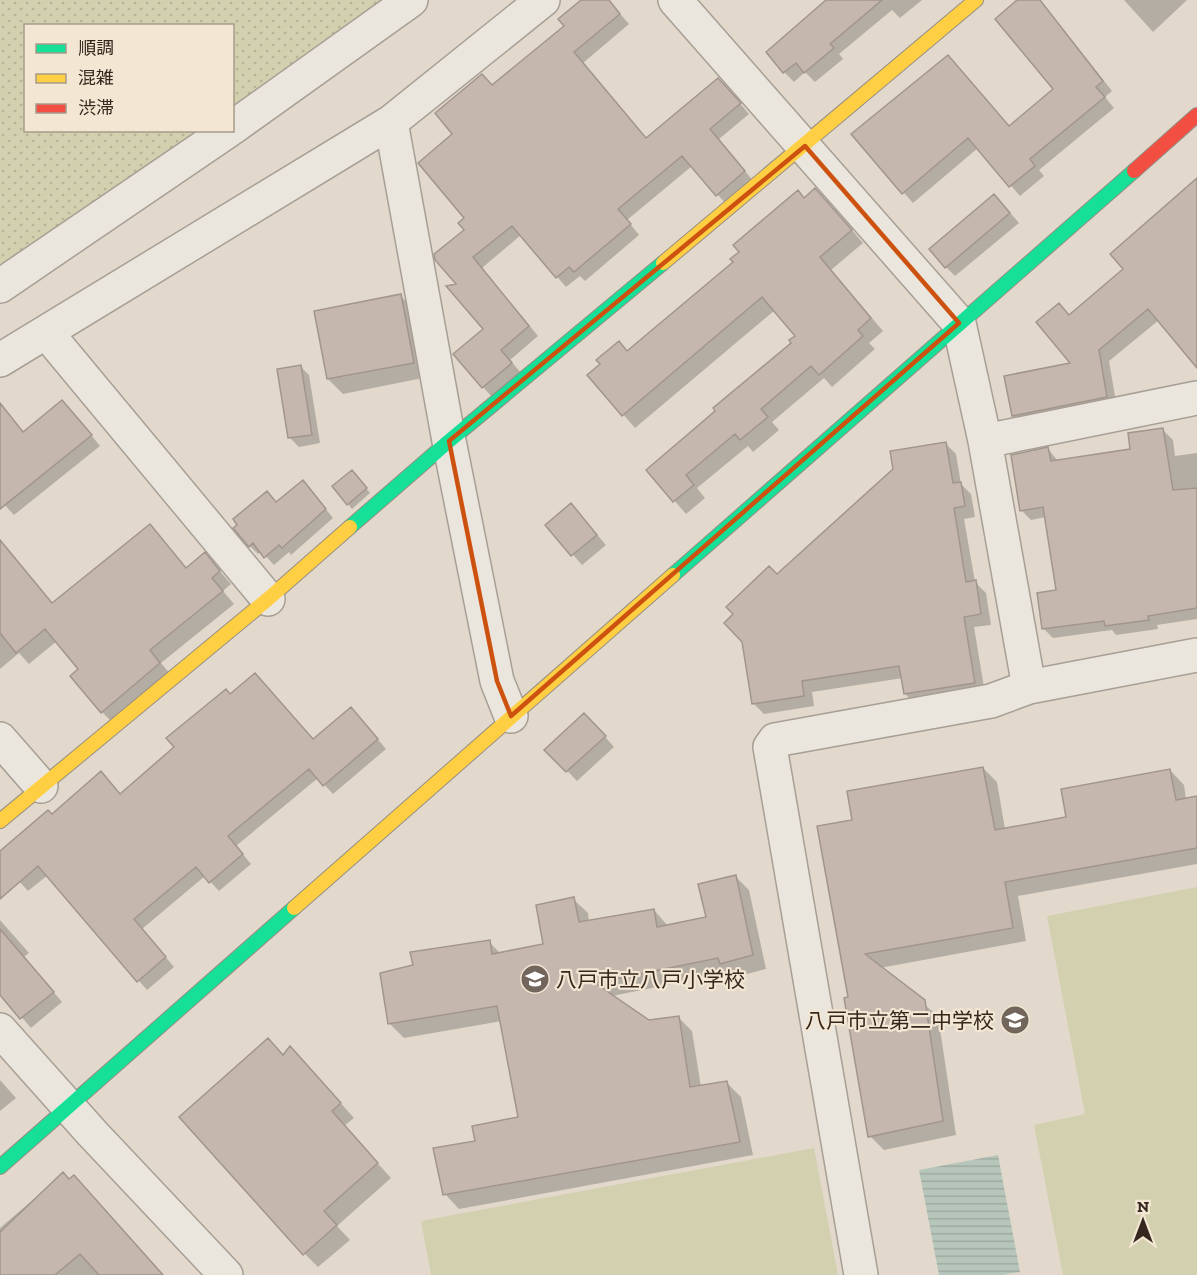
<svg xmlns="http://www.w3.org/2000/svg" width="1197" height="1275" font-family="'Zilla Slab','Noto Sans JP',serif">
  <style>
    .grass { fill: url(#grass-dots) }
    .pitch { fill: #d3d0af }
    .water { fill: url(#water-rules) }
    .shadow { fill: #0003 }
    .building { fill: #c5b7ad; stroke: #a2958c; stroke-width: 1.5 }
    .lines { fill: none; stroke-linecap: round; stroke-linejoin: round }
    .street-casing { stroke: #a79f95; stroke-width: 36 }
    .fast-casing { stroke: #968e85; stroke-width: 16 }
    .slow-casing { stroke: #968e85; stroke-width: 16 }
    .jam-casing { stroke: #968e85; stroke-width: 16 }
    .street { stroke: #eae5dd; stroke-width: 33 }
    .fast { stroke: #16e098; stroke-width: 14 }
    .slow { stroke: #ffcf43; stroke-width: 14 }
    .jam { stroke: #f24e42; stroke-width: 14 }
    .marked { fill: none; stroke: #cd520f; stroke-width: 4.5; stroke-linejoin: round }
    .labels { text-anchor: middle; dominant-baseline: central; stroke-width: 4.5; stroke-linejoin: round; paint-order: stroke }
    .poi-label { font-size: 21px; fill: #35271e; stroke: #f3e6d2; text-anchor: start }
  </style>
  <defs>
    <pattern id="grass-dots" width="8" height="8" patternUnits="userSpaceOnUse" patternTransform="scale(1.5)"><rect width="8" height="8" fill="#d3d0af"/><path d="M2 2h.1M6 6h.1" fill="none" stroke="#b6b396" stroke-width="1.8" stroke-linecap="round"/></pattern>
    <pattern id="water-rules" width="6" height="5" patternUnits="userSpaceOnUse" patternTransform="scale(1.5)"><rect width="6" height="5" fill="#b7c6bb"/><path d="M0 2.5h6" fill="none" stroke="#9eaaa0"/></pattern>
  </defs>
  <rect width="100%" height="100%" fill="#e2d9cc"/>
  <path class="grass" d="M0,0h386l-153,110 -1,-84h-206v104l178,1 -204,137z"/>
  <path class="pitch" d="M1197,887v388h-134l-29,-150 51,-11 -38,-198z
    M814,1148l24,127h-407l-10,-54z"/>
  <path class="water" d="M998,1155l22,117 -18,3h-63l-20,-105z"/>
  <path class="shadow" d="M584,0h24l21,24 -46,39 64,76 81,-50 21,25 -30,25 35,43 -28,22 -34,-38 -65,54 12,15 -54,46 -5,-5 -14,11 -45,-52 -39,33 56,68 -28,24 11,13 -29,24 -9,-10 2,-58 -27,-44 8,-66 -11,-85 38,-48 73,-60z
    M831,0h91l-22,18 -8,-8 -53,44 4,5 -28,23 -10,-10 -11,10 -10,-10z
    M1019,0h21l72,91 -7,6 9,11 -75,62 5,6 -24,20 -42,-48 -65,55 -60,-69 156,-7 46,-38z
    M1124,0h63l-34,32z
    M1197,185v180l-38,-45 -50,41 8,47 -93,18 -11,-10 60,-52 -4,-48 56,-46z
    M805,199l23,3 35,41 -32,27 52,61 -14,12 6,6 -43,38 -8,-9 -52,44 7,8 -26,22 -5,-6 -51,42 8,10 -19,16 -38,-44 145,-127 4,-7 -22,-26 -140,118 -46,-53 39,-23 107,-90z
    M1004,206l15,17 -64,53 -9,-9z
    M401,296l14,15 13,66 -85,17 -15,-15z
    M300,366l9,9 11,68 -21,4 -9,-9z
    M0,411l24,22 48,-22 28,35 -86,69 -14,-15z
    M1163,430l10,10 2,16 22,-3v166l-40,6 1,4 -42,6 -4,-5 -59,8 -9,-9 14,-37 -12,-75 -15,3 -10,-10 27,-61 10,12 74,-11z
    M946,444l10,10 5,30 10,10 4,23 -11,2 11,63 11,11 5,32 -17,2 11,66 -69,11 -11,-10 -2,-16 -91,14 2,14 -50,8 -10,-10 23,-128z
    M357,476l13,17 -18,16 -18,-23z
    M311,491l22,27 -42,37 -2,-3 -15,13 -13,-14 -3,3 -8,-8 26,-43z
    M580,515l26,30 -24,20 -35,-40z
    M149,526l38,43 18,-15 26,30 -8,7 11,13 -73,59 10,12 -57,49 -12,-12 -22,-42 -23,-29 -28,23 -10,-11 -19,16v-111l8,-7 45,53z
    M230,695l84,45 46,-22 26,31 -53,45 -15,-16 -82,68 15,18 -32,27 -14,-15 -63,53 32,38 -27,23 -99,-115 -20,16 -28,-31v-7l52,-37 69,-21 55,-47z
    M594,724l20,23 -37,34 -30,-31z
    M983,768l14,14 8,47 62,-11 103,-48 14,15 2,15 11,-2v66l-179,32 8,45 -146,27 58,48 18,119 -72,15 -14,-14 -20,-137 4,-178z
    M735,876l14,14 17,79 -31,8 -4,-5 -119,24 37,25 29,-4 14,14 9,56 26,-4 14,14 12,58 -294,54 -14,-15 31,-52 44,-24 -18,-97 -98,17 -14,-14 -8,-50 107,-32 12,12 44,-9 28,-46 15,14 1,9 65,-12 14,16 40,-8z
    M0,920l29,33 -5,4 38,45 -31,26 -31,-36z
    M304,1062l50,56 -10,8 47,52 -54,48 13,14 -32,27 -14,-14z
    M0,1080l16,18 -16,13z
    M63,1174l6,7 15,5 80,89h-164v-47z"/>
  <path class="building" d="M581,0h28l11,14 -46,38 72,86 72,-60 23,25 -31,26 35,42 -29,25 -34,-40 -64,53 13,15 -57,48 -5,-5 -13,11 -44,-52 -39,31 56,69 -28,24 11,13 -30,25 -29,-34 30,-25 -37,-43 10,-2 -21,-24 -1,-6 30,-24 -6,-7 6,-5 -46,-55 34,-29 -17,-21 47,-39 10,11 72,-59 -6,-7z
    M826,0h56l-52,44 4,4 -30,25 -8,-10 -13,10 -17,-21z
    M1017,0h23l63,81 -7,6 9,10 -75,62 5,7 -26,21 -41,-49 -66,56 -51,-60 97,-79 61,71 44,-37 -58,-70z
    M1197,178v190l-49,-59 -49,41 8,47 -95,19 -8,-40 66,-13 -34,-41 23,-19 10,12 54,-46 -13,-15z
    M815,188l37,42 -32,27 51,61 -13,12 5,6 -44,39 -8,-9 -50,43 7,8 -28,23 -5,-6 -49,41 8,10 -21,17 -27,-32 69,-59 -2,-3 78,-65 -2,-3 6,-4 -33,-39 -140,119 -35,-41 13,-11 -4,-4 23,-19 8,10 106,-89 -3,-3 9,-7 -6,-7 65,-55 6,8z
    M994,194l16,19 -65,55 -16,-19z
    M401,294l13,69 -87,16 -13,-68z
    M301,365l11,70 -24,3 -11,-69z
    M62,400l30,35 -92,74v-106l23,29z
    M1163,428l10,62 24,-2v120l-49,8 1,4 -44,6 -1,-5 -62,8 -5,-36 19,-3 -13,-83 -23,4 -9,-56 37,-8 3,14 79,-12 -2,-16z
    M946,442l7,41 8,-1 4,24 -11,2 12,74 10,-2 5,34 -17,3 11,66 -71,11 -5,-28 -97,15 2,15 -52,8 -10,-62 -18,-19 9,-9 -7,-7 43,-41 8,8 116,-105 -3,-18z
    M352,470l15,18 -20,17 -15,-19z
    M303,480l23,29 -44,39 -3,-3 -15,13 -11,-15 -4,4 -16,-19 4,-3 -4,-6 34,-28 9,11z
    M571,503l26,32 -26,21 -26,-31z
    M150,524l36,44 19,-16 15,19 -8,7 11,13 -73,59 10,13 -59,50 -31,-37 8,-7 -33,-40 -29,24 -16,-20v-93l52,63z
    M255,673l58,66 38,-32 27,32 -55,47 -14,-17 -81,67 15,18 -34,29 -13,-16 -62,52 32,38 -29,25 -99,-116 -38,33v-48l48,-41 4,4 49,-43 19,23 54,-47 -8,-9 60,-49 4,5z
    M584,713l22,23 -40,36 -22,-22z
    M983,767l12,63 71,-13 -5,-28 109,-20 6,31 21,-4v52l-192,34 8,46 -148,26 60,46 18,121 -75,16 -24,-139 4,-1 -31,-171 35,-6 -5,-29z
    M736,875l17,80 -33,9 -2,-6 -123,25 54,37 30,-4 11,71 37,-6 13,61 -297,53 -10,-47 42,-7 -3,-15 46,-9 -21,-111 -109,18 -8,-51 33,-8 -3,-13 80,-12 2,14 51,-10 -7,-39 38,-8 5,25 75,-13 3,18 49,-10 -8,-33z
    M0,929l54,63 -34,27 -20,-24z
    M268,1038l15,17 7,-9 51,57 -9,8 46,52 -54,48 13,14 -34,30 -124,-138z
    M63,1172l6,7 5,-4 89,100h-64l-19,-21 -25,21h-55v-43z"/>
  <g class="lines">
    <g class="street-casing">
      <path id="street" d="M675,0l284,323 26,118 44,246
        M391,122l58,319 48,240 14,35
        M232,128l179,-128
        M0,286l229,-156
        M46,332l222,267
        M0,360l391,-238 152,-122
        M985,441l212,-43
        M0,739l41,47
        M0,1030l92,103 134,142
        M861,1275l-91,-528 5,-7 216,-39 38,-14 168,-32"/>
    </g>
    <g class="fast-casing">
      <path id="fast" d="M350,527l99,-86 214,-178
        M673,575l461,-404
        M0,1167l294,-259"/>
    </g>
    <g class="slow-casing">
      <path id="slow" d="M663,263l313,-263
        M0,821l268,-222 82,-72
        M294,908l379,-333"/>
    </g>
    <g class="jam-casing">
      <path id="jam" d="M1134,171l63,-56"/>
    </g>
    <use href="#street" class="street"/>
    <use href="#fast" class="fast"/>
    <use href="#slow" class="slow"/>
    <use href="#jam" class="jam"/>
  </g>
  <path class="marked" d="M805,146l154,177 -448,393 -14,-35 -48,-240z"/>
  <defs>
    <g id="school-disc" transform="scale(1.5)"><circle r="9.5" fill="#72655b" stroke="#f3e6d2"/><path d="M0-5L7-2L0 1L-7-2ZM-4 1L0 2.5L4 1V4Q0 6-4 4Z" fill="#fff"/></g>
  </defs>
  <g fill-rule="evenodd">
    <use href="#school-disc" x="535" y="979"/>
    <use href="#school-disc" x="1015" y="1020"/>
  </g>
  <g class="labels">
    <g class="poi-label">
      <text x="556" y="979">八戸市立八戸小学校</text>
      <text x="994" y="1020" text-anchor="end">八戸市立第二中学校</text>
    </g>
  </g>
  <rect x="24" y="24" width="210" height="108" fill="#f3e6d2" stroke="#a79a8a" stroke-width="1.5"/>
  <rect x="36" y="44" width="30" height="9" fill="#16e098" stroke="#a79a8a" stroke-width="1.5"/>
  <text x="78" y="54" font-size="18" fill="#35271e">順調</text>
  <rect x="36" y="74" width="30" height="9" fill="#ffcf43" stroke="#a79a8a" stroke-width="1.5"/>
  <text x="78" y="84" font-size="18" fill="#35271e">混雑</text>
  <rect x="36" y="104" width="30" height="9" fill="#f24e42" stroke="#a79a8a" stroke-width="1.5"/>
  <text x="78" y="114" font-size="18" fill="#35271e">渋滞</text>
  <g transform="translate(1143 1221)" stroke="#f3e6d2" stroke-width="4.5" paint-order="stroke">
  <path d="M0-4.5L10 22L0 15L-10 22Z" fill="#35271e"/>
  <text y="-9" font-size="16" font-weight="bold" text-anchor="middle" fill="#35271e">N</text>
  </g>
</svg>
